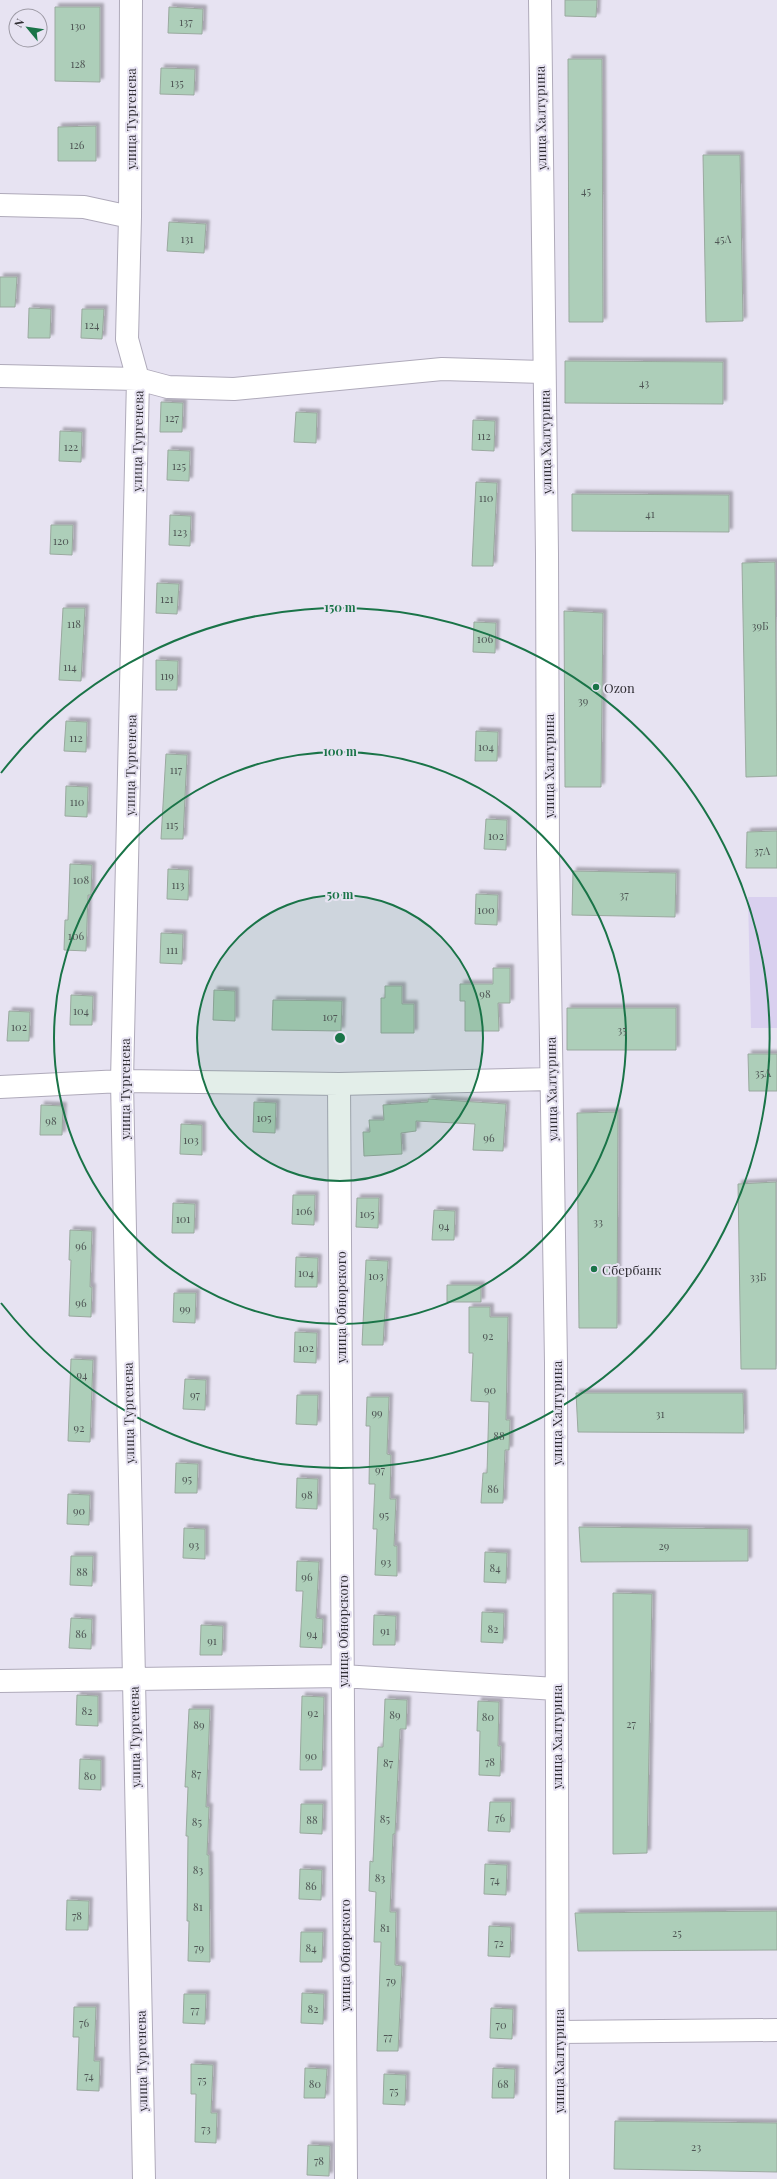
<svg xmlns="http://www.w3.org/2000/svg" width="777" height="2179" font-family="'Playfair Display',serif">
  <style>
    .green { fill: #d9d0ef }
    .building { fill: #adceb9; stroke: #9aa99f; filter: url(#shadow) }
    .lines { fill: none; stroke-linecap: round; stroke-linejoin: round }
    .street-casing { stroke: #afaaba; stroke-width: 24 }
    .street { stroke: #fff; stroke-width: 22 }
    .ring { fill: none; stroke: #1a7448; stroke-width: 2 }
    .poi-dot { fill: #1a7448; stroke: #e7e3f2; stroke-width: 1.5 }
    .labels { text-anchor: middle; dominant-baseline: central; stroke-width: 4; stroke-linejoin: round; paint-order: stroke }
    .number-label { font-size: 11px; fill: #4f5655 }
    .street-label { font-size: 13px; fill: #302e34; stroke: #e7e3f2 }
    .poi-label { font-size: 13px; fill: #302e34; stroke: #e7e3f2; text-anchor: start }
    .centre { fill: #1a7448; stroke: #e7e3f2; stroke-width: 2 }
    .ring-label { font-size: 12px; text-anchor: middle; font-weight: bold; fill: #1a7448; stroke: #e7e3f2; stroke-width: 4; stroke-linejoin: round; paint-order: stroke }
  </style>
  <defs>
    <filter id="shadow"><feDropShadow dx="3.5" dy="-3.5" stdDeviation="1" flood-color="#0004"/></filter>
  </defs>
  <rect width="100%" height="100%" fill="#e7e3f2"/>
  <path class="green" d="M748,897h29v131h-26z"/>
  <path class="building" d="M565,0h32l-1,17 -31,-1z
    M55,7h45v75l-45,-1z
    M169,7l34,2 -1,25 -34,-1z
    M568,59h34l1,263h-34z
    M161,68l34,1 -1,26 -34,-1z
    M96,126v35h-38v-34z
    M703,155h37l3,166 -37,1z
    M169,222l37,2 -2,29 -37,-2z
    M0,277h17l-2,30h-15z
    M29,308l22,1 -1,29h-22z
    M82,309h22l-2,30 -21,-1z
    M565,361l158,1v42l-158,-1z
    M161,402l22,1 -1,29h-22z
    M296,412l21,1 -1,30 -22,-1z
    M473,420l22,1 -1,30 -22,-1z
    M60,431l22,1 -1,30 -22,-1z
    M168,450l22,1 -1,30 -22,-1z
    M476,482l21,1 -4,83h-21z
    M572,494l157,1v37l-157,-1z
    M170,515l21,1 -1,30 -21,-1z
    M51,525h22l-1,30 -22,-1z
    M775,562l2,214 -31,1 -4,-214z
    M157,583l22,1 -2,30 -21,-1z
    M63,608h22l-4,73 -22,-1z
    M564,611l39,2 -2,174h-36z
    M474,622l22,1 -1,30 -22,-1z
    M156,660l22,1 -1,29h-21z
    M66,721l21,1 -1,30 -22,-1z
    M476,731l22,1 -1,29h-22z
    M166,754l21,1 -4,84h-22z
    M66,786l22,1 -1,30 -22,-1z
    M486,819l21,1 -1,30 -22,-1z
    M777,831v37h-31l1,-36z
    M70,864l22,1 -1,30h-3l-2,56 -22,-1 1,-30h3z
    M168,869l21,1 -1,30 -21,-1z
    M573,871l103,2 -1,44 -103,-2z
    M476,894l22,1 -1,30 -22,-1z
    M161,933l22,1 -1,30 -22,-1z
    M493,968h17v35h-12l1,28h-34v-30h-5v-17h33z
    M385,986h17v18h12v29h-33v-35h4z
    M214,990l21,1v30l-22,-1z
    M71,995l22,1 -1,29h-22z
    M273,1000l69,1 -1,30 -69,-1z
    M567,1008h109v42h-109z
    M9,1011l21,1 -1,29h-22z
    M748,1054h29v37h-28z
    M428,1099l78,5 -3,47 -30,-1 2,-26 -59,-3v10l-15,2 1,21 -38,2 -1,-24h7l-1,-12h15l-1,-15 45,-3z
    M254,1102l22,1 -1,30 -22,-1z
    M41,1105l22,1 -1,29h-22z
    M618,1112l-1,216h-38l-2,-215z
    M181,1124l21,1v30l-22,-1z
    M776,1182v187h-35l-3,-185z
    M293,1195h22l-1,30 -22,-1z
    M357,1198h22l-1,30 -22,-1z
    M173,1203l22,1 -1,29h-22z
    M434,1210l21,1 -1,29h-22z
    M70,1230l22,1 -2,56h2l-1,30 -22,-1 2,-56h-2z
    M296,1257l22,1 -1,29h-22z
    M366,1260l22,1 -5,84h-21z
    M447,1285h34v17h-34z
    M174,1293h22l-1,30 -22,-1z
    M469,1307h21v10h18l-2,103h4l-1,30h-4l-2,53h-22l2,-30h4l2,-71 -18,-1 2,-48h-4z
    M295,1332l22,1 -1,30 -22,-1z
    M71,1359l22,1 -3,82 -22,-1z
    M185,1379l21,1 -1,30 -22,-1z
    M576,1393h167l1,40 -166,-1z
    M297,1395h21l-1,30 -21,-1z
    M367,1397h22l-2,57 4,1 -1,44h6l-2,47h3v30l-22,-1 2,-46h-4l2,-45h-6l1,-58h-4z
    M176,1463l22,1 -1,29h-22z
    M297,1478l21,1 -1,30 -21,-1z
    M68,1494l22,1 -1,30 -22,-1z
    M579,1527l169,2v32l-167,1z
    M184,1528l21,1v30l-22,-1z
    M485,1552l22,1 -1,30 -22,-1z
    M71,1556h22l-1,30 -22,-1z
    M297,1561l22,1 -3,56 7,1 -1,29 -22,-1 3,-56h-7z
    M613,1593l39,1 -5,259 -34,1z
    M482,1612l22,1 -1,30 -22,-1z
    M374,1615l22,1 -1,29h-22z
    M71,1618l21,1 -1,30 -22,-1z
    M201,1625l22,1 -1,29h-22z
    M77,1695l21,1v30l-22,-1z
    M302,1696l22,1 -2,73h-22z
    M385,1699l22,1 -1,29h-6l-5,105h-2l-3,78h6l-1,53 7,1 -4,85h-21l4,-109h-7l2,-50 -7,-1 1,-30 3,1 5,-115h5z
    M478,1701l21,1 -1,44h3l-1,30 -21,-1 1,-44h-3z
    M189,1709h21l-4,98h3l-2,48h2l1,107 -22,-1 1,-40h-2l1,-85h-2l2,-49h-3z
    M80,1759l21,1v30l-22,-1z
    M490,1802h21l-1,30 -22,-1z
    M301,1804h22l-1,30 -22,-1z
    M485,1864l22,1 -1,30 -22,-1z
    M300,1869l22,1 -1,30 -22,-1z
    M67,1900l22,1 -1,29h-22z
    M777,1911v39l-199,1 -3,-38z
    M489,1926l22,1 -1,30 -22,-1z
    M301,1932h22l-1,30h-22z
    M302,1993l22,1 -1,30 -22,-1z
    M184,1994h22l-1,30 -22,-1z
    M74,2007h22l-2,54h6l-1,30 -22,-1 2,-53h-6z
    M491,2008l22,1 -1,30 -22,-1z
    M191,2064l22,1 -2,48h6l-1,30 -21,-1 1,-48h-5z
    M305,2068l22,1 -2,29h-21z
    M493,2068l22,1 -1,29h-22z
    M384,2074l22,1 -1,30 -22,-1z
    M615,2121l162,2v49l-163,-3z
    M308,2145l22,1 -1,30 -22,-1z"/>
  <g class="lines">
    <g class="street-casing">
      <path id="street" d="M131,0l-1,217 -3,122 11,40 -16,702 22,1098
        M540,0l7,554 1,298 8,511 2,816
        M0,205l84,2 46,10
        M0,376l138,3 30,8 66,2 208,-20 101,3
        M339,1084l7,1095
        M0,1087l122,-6 217,3 212,-5
        M0,1681l342,-5 214,13
        M559,2032l218,-2"/>
    </g>
    <use href="#street" class="street"/>
  </g>
  <circle cx="340" cy="1038" r="143" fill="#1a7448" fill-opacity=".12"/>
  <g class="ring">
    <circle cx="340" cy="1038" r="143"/>
    <circle cx="340" cy="1038" r="286"/>
    <path d="M1 773A430 430 0 1 1 1 1303"/>
  </g>
  <g class="poi-dot">
    <circle cx="596" cy="687" r="4"/>
    <circle cx="594" cy="1269" r="4"/>
  </g>
  <g class="labels">
    <g class="number-label">
      <text x="186" y="21">137</text>
      <text x="78" y="25">130</text>
      <text x="78" y="63">128</text>
      <text x="177" y="82">135</text>
      <text x="77" y="144">126</text>
      <text x="586" y="190">45</text>
      <text x="187" y="238">131</text>
      <text x="723" y="238">45А</text>
      <text x="92" y="324">124</text>
      <text x="644" y="382">43</text>
      <text x="172" y="417">127</text>
      <text x="484" y="435">112</text>
      <text x="71" y="446">122</text>
      <text x="179" y="465">125</text>
      <text x="486" y="497">110</text>
      <text x="650" y="513">41</text>
      <text x="180" y="531">123</text>
      <text x="61" y="540">120</text>
      <text x="167" y="598">121</text>
      <text x="74" y="623">118</text>
      <text x="760" y="625">39Б</text>
      <text x="485" y="638">106</text>
      <text x="70" y="666">114</text>
      <text x="167" y="675">119</text>
      <text x="583" y="700">39</text>
      <text x="76" y="737">112</text>
      <text x="486" y="746">104</text>
      <text x="176" y="769">117</text>
      <text x="77" y="801">110</text>
      <text x="172" y="824">115</text>
      <text x="496" y="835">102</text>
      <text x="762" y="850">37А</text>
      <text x="81" y="879">108</text>
      <text x="178" y="884">113</text>
      <text x="624" y="894">37</text>
      <text x="486" y="909">100</text>
      <text x="76" y="935">106</text>
      <text x="172" y="949">111</text>
      <text x="485" y="993">98</text>
      <text x="81" y="1010">104</text>
      <text x="330" y="1016">107</text>
      <text x="19" y="1026">102</text>
      <text x="622" y="1029">35</text>
      <text x="763" y="1072">35А</text>
      <text x="264" y="1117">105</text>
      <text x="51" y="1120">98</text>
      <text x="489" y="1137">96</text>
      <text x="191" y="1139">103</text>
      <text x="304" y="1210">106</text>
      <text x="367" y="1213">105</text>
      <text x="183" y="1218">101</text>
      <text x="598" y="1221">33</text>
      <text x="444" y="1225">94</text>
      <text x="81" y="1245">96</text>
      <text x="306" y="1272">104</text>
      <text x="376" y="1275">103</text>
      <text x="758" y="1276">33Б</text>
      <text x="81" y="1302">96</text>
      <text x="185" y="1308">99</text>
      <text x="488" y="1335">92</text>
      <text x="306" y="1347">102</text>
      <text x="82" y="1374">94</text>
      <text x="490" y="1389">90</text>
      <text x="195" y="1394">97</text>
      <text x="377" y="1412">99</text>
      <text x="660" y="1413">31</text>
      <text x="79" y="1427">92</text>
      <text x="499" y="1435">88</text>
      <text x="380" y="1469">97</text>
      <text x="187" y="1478">95</text>
      <text x="493" y="1488">86</text>
      <text x="307" y="1494">98</text>
      <text x="79" y="1510">90</text>
      <text x="384" y="1514">95</text>
      <text x="194" y="1544">93</text>
      <text x="664" y="1545">29</text>
      <text x="386" y="1561">93</text>
      <text x="495" y="1567">84</text>
      <text x="82" y="1571">88</text>
      <text x="307" y="1576">96</text>
      <text x="493" y="1628">82</text>
      <text x="385" y="1630">91</text>
      <text x="81" y="1633">86</text>
      <text x="312" y="1633">94</text>
      <text x="212" y="1640">91</text>
      <text x="87" y="1710">82</text>
      <text x="313" y="1712">92</text>
      <text x="395" y="1714">89</text>
      <text x="488" y="1716">80</text>
      <text x="631" y="1723">27</text>
      <text x="199" y="1724">89</text>
      <text x="311" y="1755">90</text>
      <text x="490" y="1761">78</text>
      <text x="388" y="1762">87</text>
      <text x="196" y="1773">87</text>
      <text x="90" y="1775">80</text>
      <text x="500" y="1817">76</text>
      <text x="385" y="1818">85</text>
      <text x="312" y="1819">88</text>
      <text x="197" y="1821">85</text>
      <text x="198" y="1869">83</text>
      <text x="380" y="1877">83</text>
      <text x="495" y="1879">74</text>
      <text x="311" y="1885">86</text>
      <text x="198" y="1906">81</text>
      <text x="77" y="1915">78</text>
      <text x="385" y="1927">81</text>
      <text x="677" y="1932">25</text>
      <text x="499" y="1942">72</text>
      <text x="199" y="1947">79</text>
      <text x="311" y="1947">84</text>
      <text x="391" y="1980">79</text>
      <text x="313" y="2008">82</text>
      <text x="195" y="2009">77</text>
      <text x="84" y="2022">76</text>
      <text x="501" y="2024">70</text>
      <text x="388" y="2036">77</text>
      <text x="89" y="2075">74</text>
      <text x="202" y="2079">75</text>
      <text x="315" y="2083">80</text>
      <text x="503" y="2083">68</text>
      <text x="394" y="2090">75</text>
      <text x="206" y="2128">73</text>
      <text x="696" y="2146">23</text>
      <text x="319" y="2160">78</text>
    </g>
    <g class="street-label">
      <text transform="translate(540 118) rotate(-91)">улица Халтурина</text>
      <text transform="translate(130 119) rotate(-90)">улица Тургенева</text>
      <text transform="translate(137 441) rotate(-89)">улица Тургенева</text>
      <text transform="translate(545 442) rotate(-91)">улица Халтурина</text>
      <text transform="translate(130 765) rotate(-89)">улица Тургенева</text>
      <text transform="translate(548 766) rotate(-90)">улица Халтурина</text>
      <text transform="translate(124 1089) rotate(-90)">улица Тургенева</text>
      <text transform="translate(551 1089) rotate(-91)">улица Халтурина</text>
      <text transform="translate(340 1307) rotate(-90)">улица Обнорского</text>
      <text transform="translate(128 1413) rotate(-91)">улица Тургенева</text>
      <text transform="translate(556 1413) rotate(-90)">улица Халтурина</text>
      <text transform="translate(342 1631) rotate(-90)">улица Обнорского</text>
      <text transform="translate(134 1737) rotate(-91)">улица Тургенева</text>
      <text transform="translate(556 1737) rotate(-90)">улица Халтурина</text>
      <text transform="translate(344 1955) rotate(-90)">улица Обнорского</text>
      <text transform="translate(141 2061) rotate(-91)">улица Тургенева</text>
      <text transform="translate(558 2061) rotate(-90)">улица Халтурина</text>
    </g>
    <g class="poi-label">
      <text x="604" y="687">Ozon</text>
      <text x="602" y="1269">Сбербанк</text>
    </g>
  </g>
  <circle cx="340" cy="1038" r="6" class="centre"/>
  <g class="ring-label">
    <text x="340" y="612">150 m</text>
    <text x="340" y="756">100 m</text>
    <text x="340" y="899">50 m</text>
  </g>
  <g transform="translate(28 28) rotate(299)"><circle r="19" fill="#e7e3f2" stroke="#9e9ba6"/>
  <path d="M0-3L7 15L0 10L-7 15Z" fill="#1a7448"/>
  <text y="-6" font-size="11" font-weight="bold" text-anchor="middle" fill="#302e34">N</text>
  </g>
</svg>
